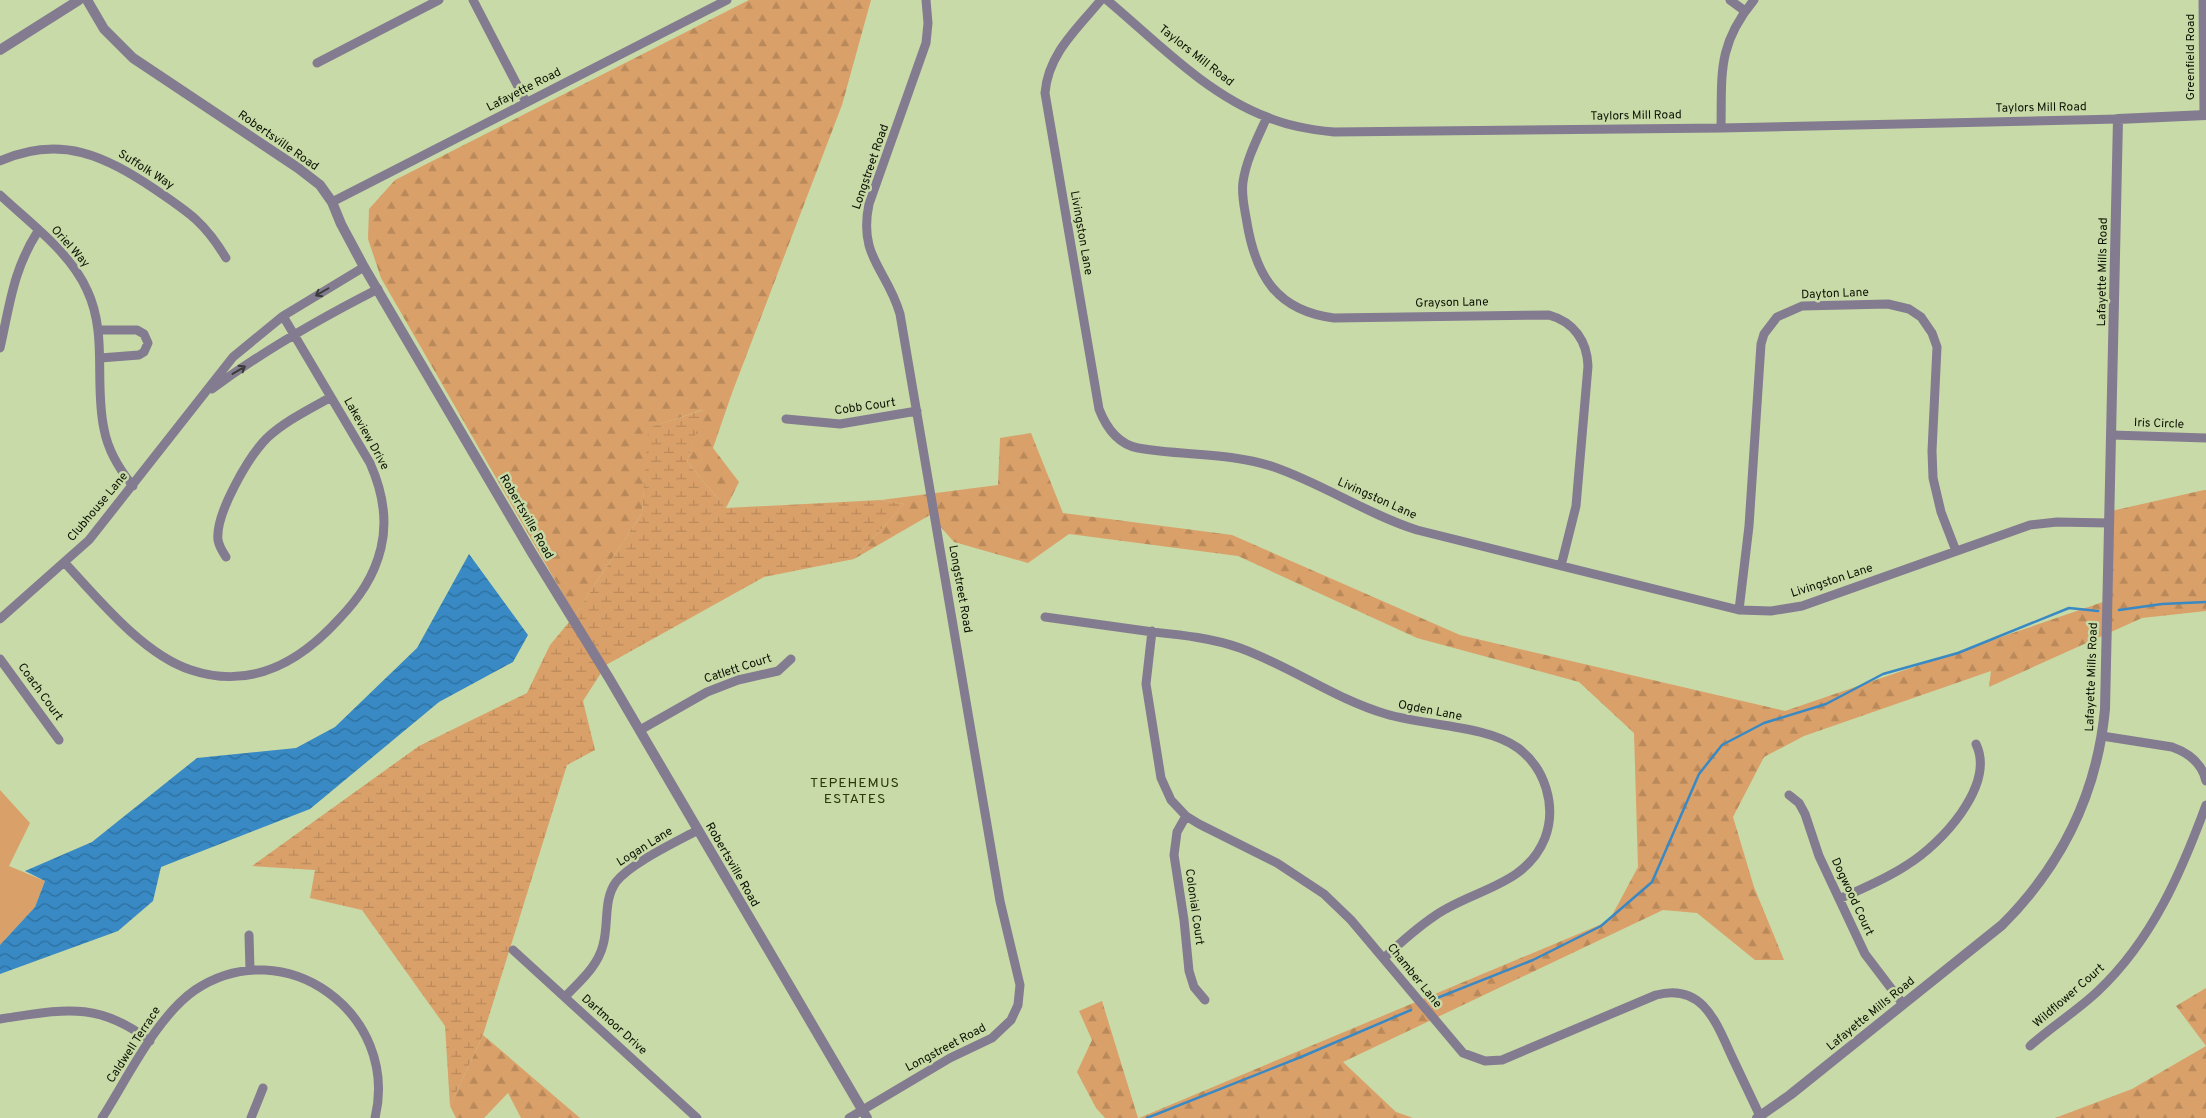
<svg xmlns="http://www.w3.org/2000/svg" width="2206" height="1118" font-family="Overpass,sans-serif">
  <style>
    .forest { fill: url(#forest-firs) }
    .wetland { fill: url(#wetland-marsh) }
    .park { fill: #daa06a }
    .water { fill: url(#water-waves) }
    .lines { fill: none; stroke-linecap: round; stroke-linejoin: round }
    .stream { stroke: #3889c4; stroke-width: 2.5 }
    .minor { stroke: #837b90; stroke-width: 9 }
    .tertiary { stroke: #837b90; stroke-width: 10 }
    .oneway { stroke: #3b3b3b }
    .labels { text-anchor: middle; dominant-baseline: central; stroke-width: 5; stroke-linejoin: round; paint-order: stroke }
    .street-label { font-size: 12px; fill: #0b1102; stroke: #c8daa7 }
    .neighbourhood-label { font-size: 14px; letter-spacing: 1px; fill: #2c3909; stroke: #c8daa7 }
  </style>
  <defs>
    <pattern id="forest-firs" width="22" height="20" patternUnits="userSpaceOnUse" patternTransform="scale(1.25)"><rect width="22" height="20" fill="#daa06a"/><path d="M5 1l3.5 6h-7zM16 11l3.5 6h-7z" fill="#ba895a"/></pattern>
    <pattern id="wetland-marsh" width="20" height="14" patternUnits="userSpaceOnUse" patternTransform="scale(1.25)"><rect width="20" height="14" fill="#daa06a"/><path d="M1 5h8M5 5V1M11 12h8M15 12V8" fill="none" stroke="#ba895a"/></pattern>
    <pattern id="water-waves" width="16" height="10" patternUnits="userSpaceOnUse" patternTransform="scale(1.25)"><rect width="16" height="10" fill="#3889c4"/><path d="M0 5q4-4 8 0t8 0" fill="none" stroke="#2d6f9d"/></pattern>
  </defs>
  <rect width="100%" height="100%" fill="#c8daa7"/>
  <path class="forest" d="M749,0h122l-29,105 -110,288 -19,55 26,34 -13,26 -39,-46 15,-52 -53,18 -7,85 -67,102 -194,-337 -13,-39 1,-30 26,-29z
    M1031,433l32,80 169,22 228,100 325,76 318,-109 4,-90 97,-22h2v121l-64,7 -153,69 2,-16 -187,65 -40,21 -31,60 21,70 30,73h-29l-58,-47 -34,-3 -320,152 53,50 17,6h-274l470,-197 29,-54 -4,-134 -55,-51 -162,-44 -179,-82 -169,-22 -41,29 -74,-21 -24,-27 -76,44 50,-55 -23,-4 117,-15 2,-47z
    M2206,988v58l-30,-40z
    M1102,1001l36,117h-33l-9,-10 -19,-36 15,-32 -13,-29z
    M483,1035l97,83h-59l-13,-25 -24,25h-28l-6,-12z
    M2206,1046v72h-151l77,-29z"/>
  <path class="wetland" d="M703,410l-16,52 39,46 155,-8 23,4 -50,55 -90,18 -158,88 -23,36 12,49 -28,15 -84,270 -33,71 -5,-80 -83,-116 -52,-12 5,-28 -63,-4 167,-120 108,-53 23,-48 25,-30 67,-102 6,-85z"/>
  <path class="park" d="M0,790l30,33 -21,43 36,15 -10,26 -35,38z"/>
  <path class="water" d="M469,554l59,81 -15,27 -74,40 -129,107 -149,58 -8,34 -35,30 -118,43v-29l35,-38 10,-26 -20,-10 67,-29 105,-84 99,-10 39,-21 82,-79z"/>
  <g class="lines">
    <path class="stream" d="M2119,610l43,-6 44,-2
      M1432,1000l101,-40 68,-34 51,-44 47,-108 23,-29 42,-22 62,-19 57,-30 75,-21 111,-45 29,3
      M1147,1118l154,-61 110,-47"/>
    <path class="minor" d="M473,0l53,102
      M1101,0c-24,29 -53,54 -56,93l54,316c7,18 18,35 39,39 45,8 92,4 136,19 49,17 93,47 143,63l322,80 32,1 31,-5 228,-81 27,-3 52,1
      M1107,0c49,41 99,94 160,117 21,9 45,13 67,15l387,-4 397,-9
      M1730,0l15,11
      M2203,0l1,115
      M317,63l122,-63
      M1267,117c-9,20 -21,43 -24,65 -2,14 2,28 4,41 9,53 30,88 87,95l215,-3c25,7 38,26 39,51l-12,140 -15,60
      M1721,128c1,-55 -4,-83 33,-128
      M0,161c61,-27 105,-5 156,29 34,23 49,33 70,68
      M0,195c30,28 70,57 87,95 21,44 7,93 17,139 4,22 15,40 29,57
      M332,202l395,-202
      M99,330h38l7,4 4,9 -4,9 -5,3 -39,3
      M0,348c10,-44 13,-78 38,-117
      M212,389c51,-38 109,-71 166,-100
      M786,419l54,5 77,-13
      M2112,435l94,3
      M226,557c-4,-6 -7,-11 -8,-17 -3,-26 31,-84 49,-102 18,-17 43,-29 64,-41
      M65,563c33,36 79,92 126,107 60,20 108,-7 148,-51 20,-21 35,-42 42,-71 7,-29 1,-58 -11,-85l-87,-147
      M1739,610l10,-84 12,-182 3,-10 13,-17 25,-11 86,-2 21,5 12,8 11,16 5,14 -5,104 1,27 8,34 15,39
      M1045,617c36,5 72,10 108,15 29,3 59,6 87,16 50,18 95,51 146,66 39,12 100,11 132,34 27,20 39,58 27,90 -19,48 -71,51 -109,77 -18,12 -36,28 -52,43
      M0,619l89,-79 144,-183 50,-41 81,-49
      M1152,631l-6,53 15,94 10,22 15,16 13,8 78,39 47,31 27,26 112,133 22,8 17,-1 154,-65c48,-13 61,30 77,64 9,19 18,38 27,57
      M0,659l59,81
      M640,730l67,-38 31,-12 40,-9 13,-12
      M2102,736l70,11c17,6 30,16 34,34
      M1789,795l10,8 6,11 14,42 46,98 38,50
      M1186,816l-9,16 -3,23 10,65 5,51 5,16 11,13
      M1839,899c23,-10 47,-20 68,-34 33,-20 89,-79 69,-121
      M249,935l1,35
      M513,950l184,168
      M565,997c15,-16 33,-31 38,-52 6,-21 0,-45 13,-63 15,-19 60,-40 82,-52
      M0,1019c62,-9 97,-19 150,22
      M2030,1046c22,-20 47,-35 68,-55 54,-51 83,-118 108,-186
      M102,1118c25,-39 55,-102 93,-128 90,-60 205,24 180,128
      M251,1118l12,-30
      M849,1118l101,-60 42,-20 19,-18 7,-15 2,-20 -20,-84 -100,-587c-13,-45 -42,-57 -31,-110l57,-161 2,-20 -2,-23"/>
    <path class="tertiary" d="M87,0l17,29 29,29 165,110 22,17 12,17 9,22 23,43 168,286 77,125 258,440
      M0,50l79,-50
      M1757,1118l33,-23 212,-170c60,-60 95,-130 103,-216l13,-590 88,-4"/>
  </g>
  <defs><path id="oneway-shaft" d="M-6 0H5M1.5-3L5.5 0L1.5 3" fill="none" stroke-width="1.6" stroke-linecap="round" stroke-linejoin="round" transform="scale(1.25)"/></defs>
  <g class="oneway">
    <use href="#oneway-shaft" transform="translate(322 292) rotate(150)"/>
    <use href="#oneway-shaft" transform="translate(239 370) rotate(-31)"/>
  </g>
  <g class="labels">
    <g class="street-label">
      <text transform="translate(1196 56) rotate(38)">Taylors Mill Road</text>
      <text transform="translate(2191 57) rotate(-90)">Greenfield Road</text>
      <text transform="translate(524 90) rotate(-27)">Lafayette Road</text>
      <text transform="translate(2041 108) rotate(-1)">Taylors Mill Road</text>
      <text transform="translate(1636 116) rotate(-1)">Taylors Mill Road</text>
      <text transform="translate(278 141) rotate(35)">Robertsville Road</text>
      <text transform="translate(871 167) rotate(-71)">Longstreet Road</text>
      <text transform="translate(146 170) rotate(32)">Suffolk Way</text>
      <text transform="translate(1081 233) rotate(80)">Livingston Lane</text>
      <text transform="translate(70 247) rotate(48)">Oriel Way</text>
      <text transform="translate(2103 272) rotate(-89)">Lafayette Mills Road</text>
      <text transform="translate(1835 294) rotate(-2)">Dayton Lane</text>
      <text transform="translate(1452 303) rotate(-1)">Grayson Lane</text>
      <text transform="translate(865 407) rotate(-8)">Cobb Court</text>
      <text transform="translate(2159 424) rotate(2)">Iris Circle</text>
      <text transform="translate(366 434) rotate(61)">Lakeview Drive</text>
      <text transform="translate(1377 499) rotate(24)">Livingston Lane</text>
      <text transform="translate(98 507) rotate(-50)">Clubhouse Lane</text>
      <text transform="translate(526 517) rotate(60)">Robertsville Road</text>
      <text transform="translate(1832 581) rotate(-18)">Livingston Lane</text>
      <text transform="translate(960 589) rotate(80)">Longstreet Road</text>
      <text transform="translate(738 669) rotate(-18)">Catlett Court</text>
      <text transform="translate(2092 677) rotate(-88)">Lafayette Mills Road</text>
      <text transform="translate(40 692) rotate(54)">Coach Court</text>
      <text transform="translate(1430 711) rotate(11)">Ogden Lane</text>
      <text transform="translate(645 847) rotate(-32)">Logan Lane</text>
      <text transform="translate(732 865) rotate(60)">Robertsville Road</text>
      <text transform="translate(1852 897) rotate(65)">Dogwood Court</text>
      <text transform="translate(1194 907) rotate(82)">Colonial Court</text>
      <text transform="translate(1414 976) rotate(51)">Chamber Lane</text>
      <text transform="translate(2069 996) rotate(-41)">Wildflower Court</text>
      <text transform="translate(1871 1014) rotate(-39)">Lafayette Mills Road</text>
      <text transform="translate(614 1025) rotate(42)">Dartmoor Drive</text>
      <text transform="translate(134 1045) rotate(-57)">Caldwell Terrace</text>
      <text transform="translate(946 1048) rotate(-28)">Longstreet Road</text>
    </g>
    <g class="neighbourhood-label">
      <text x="855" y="783">TEPEHEMUS<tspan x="855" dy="16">ESTATES</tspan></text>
    </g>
  </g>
</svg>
